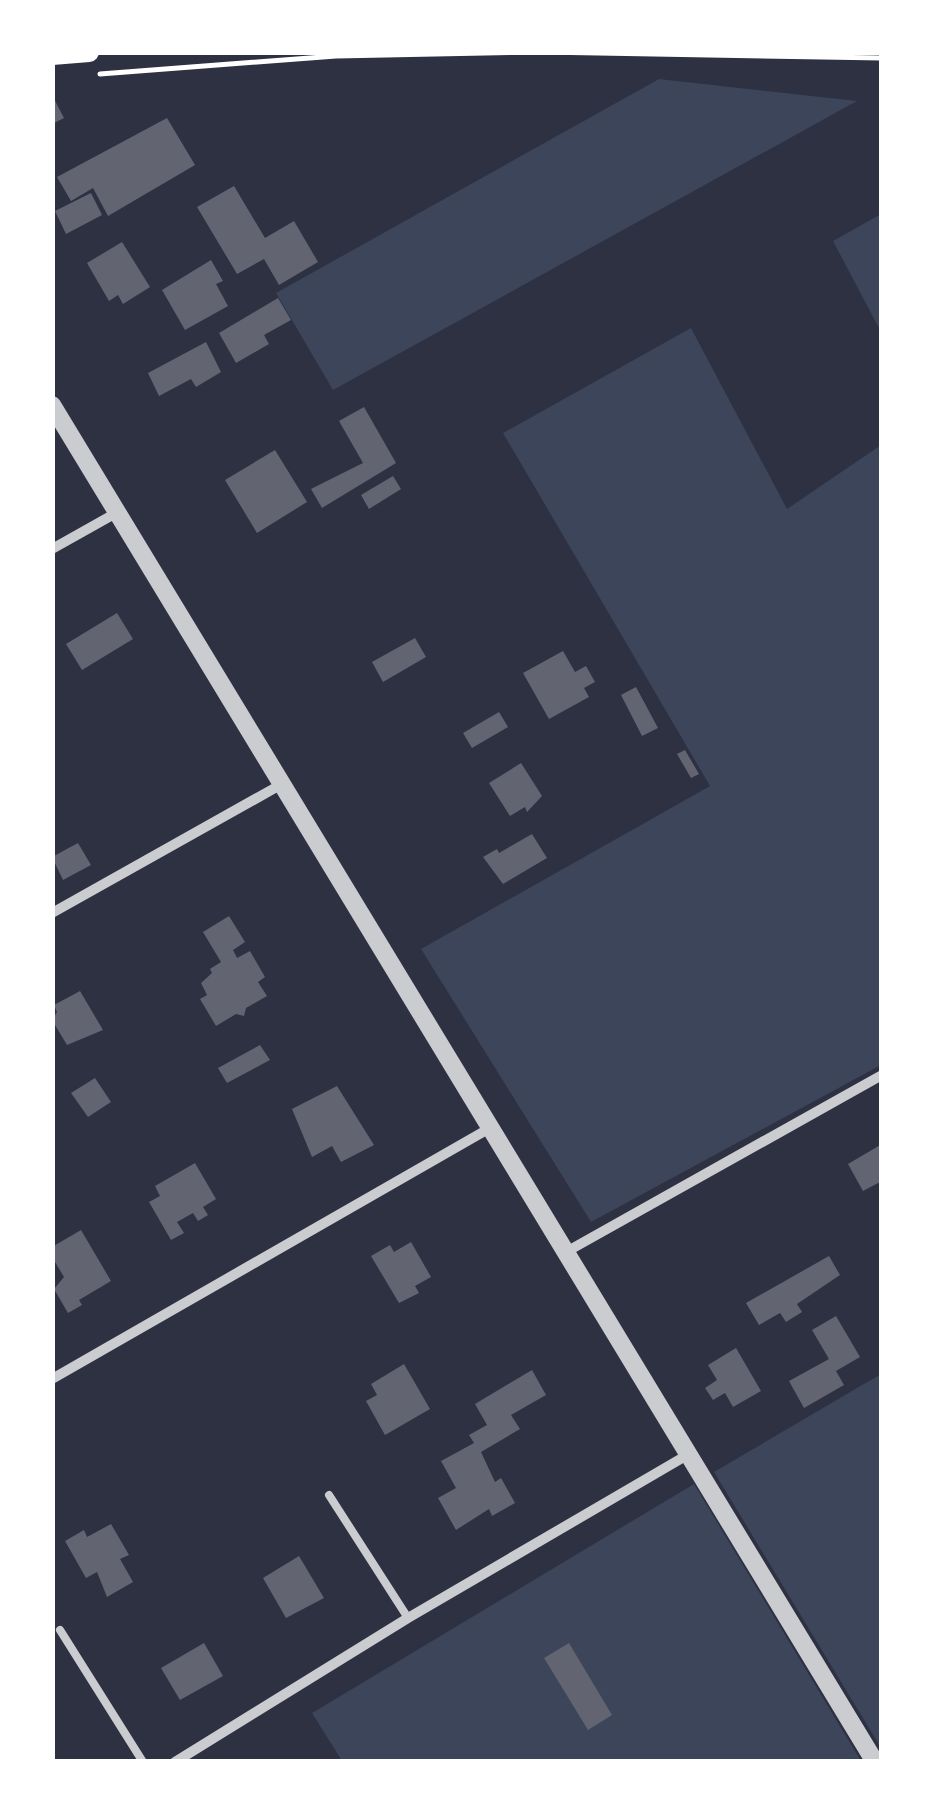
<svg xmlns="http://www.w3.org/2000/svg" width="934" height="1814" font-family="Mulish,sans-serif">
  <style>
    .green { fill: #3c4559 }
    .building { fill: #626471 }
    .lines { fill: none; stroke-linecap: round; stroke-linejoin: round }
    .path { stroke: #fff; stroke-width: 5 }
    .service { stroke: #caccd0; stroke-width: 8 }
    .minor { stroke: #caccd0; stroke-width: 10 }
    .tertiary { stroke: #caccd0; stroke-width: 18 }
    .secondary { stroke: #fff; stroke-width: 20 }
  </style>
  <rect width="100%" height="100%" fill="#2d3142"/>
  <path class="green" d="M659,79l198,22 -524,289 -57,-97z
    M881,214v118l-48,-91z
    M691,328l96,181 94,-64v620l-290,157 -170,-273 289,-163 -207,-353z
    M881,1374v374l-167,-276z
    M694,1484l167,277h-519l-30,-48z"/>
  <path class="building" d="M52,95l12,23 -12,6z
    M167,118l28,47 -87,51 -15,-28 -22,13 -14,-24z
    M234,186l31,52 29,-17 24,41 -39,23 -15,-26 -27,15 -40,-67z
    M91,193l11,22 -36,19 -11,-23z
    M122,242l28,45 -27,17 -5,-9 -9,6 -22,-38z
    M211,260l12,21 -7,3 12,22 -43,24 -23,-40z
    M278,298l13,22 -27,15 5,9 -33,19 -17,-30z
    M206,342l15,30 -25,15 -5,-8 -32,17 -11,-23z
    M364,407l32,56 -74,45 -11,-19 52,-26 -24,-42z
    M275,450l32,52 -50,31 -32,-53z
    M393,476l8,13 -32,20 -8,-14z
    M117,613l16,26 -51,31 -16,-26z
    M415,638l11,19 -43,25 -11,-20z
    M563,651l12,21 11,-6 9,16 -11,6 5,9 -40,22 -26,-46z
    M636,687l22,41 -16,8 -21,-41z
    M499,712l9,15 -36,21 -9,-15z
    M685,750l14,24 -8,4 -14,-24z
    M521,763l21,33 -15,16 -2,-5 -15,9 -21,-33z
    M532,834l15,24 -44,26 -20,-27 14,-8 2,4z
    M78,843l13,22 -28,15 -11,-23z
    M229,916l16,26 -12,8 4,8 13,-7 15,26 -7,5 9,14 -21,12 -2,8 -8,-2 -20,12 -16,-27 7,-4 -6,-12 11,-10 -2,-4 11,-7 -18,-30z
    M80,991l23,39 -36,15 -15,-25 5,-8 -3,-7z
    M260,1045l10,15 -43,23 -9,-15z
    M95,1078l16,24 -23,15 -17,-24z
    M337,1086l37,59 -33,17 -9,-16 -20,11 -20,-48z
    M882,1144v37l-19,10 -15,-27z
    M195,1163l21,36 -13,8 5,8 -10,6 -5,-8 -16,9 7,11 -13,7 -22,-38 11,-6 -5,-10z
    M81,1230l30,51 -32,19 3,5 -14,8 -14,-24 10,-12 -12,-20v-10z
    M411,1242l20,35 -16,9 4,7 -20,10 -28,-47 19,-11 4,7z
    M829,1256l11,19 -43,29 5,8 -16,10 -6,-9 -21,12 -13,-22z
    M836,1316l24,41 -24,14 8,14 -40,23 -15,-27 40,-22 -17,-29z
    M736,1348l25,43 -28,16 -8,-14 -12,7 -8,-12 12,-8 -9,-15z
    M404,1364l26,45 -45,26 -19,-34 11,-6 -6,-11z
    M532,1370l14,25 -35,20 9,14 -39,23 14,30 6,-4 14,25 -23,13 -3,-7 -33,21 -18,-32 18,-10 -15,-27 33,-18 -5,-8 18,-10 -12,-21z
    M111,1524l18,31 -9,4 13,23 -26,15 -10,-25 -11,6 -21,-37 19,-11 3,7z
    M299,1556l25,42 -38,20 -23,-40z
    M204,1643l19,33 -43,24 -19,-32z
    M569,1643l43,72 -24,15 -44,-72z"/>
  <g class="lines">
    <path class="path" d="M543,52l339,6
      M100,74l236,-18 201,-4"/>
    <path class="service" d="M329,1495l79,123
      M60,1630l83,132"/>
    <path class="minor" d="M52,549l66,-37
      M52,913l230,-129
      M566,1252l316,-177
      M52,1379l438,-251
      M175,1762l233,-144 281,-164"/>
    <path class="tertiary" d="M52,405l823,1357"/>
    <path class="secondary" d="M52,55l37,-3"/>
  </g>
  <rect width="934" height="1814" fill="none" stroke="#ffffff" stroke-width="110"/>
</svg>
